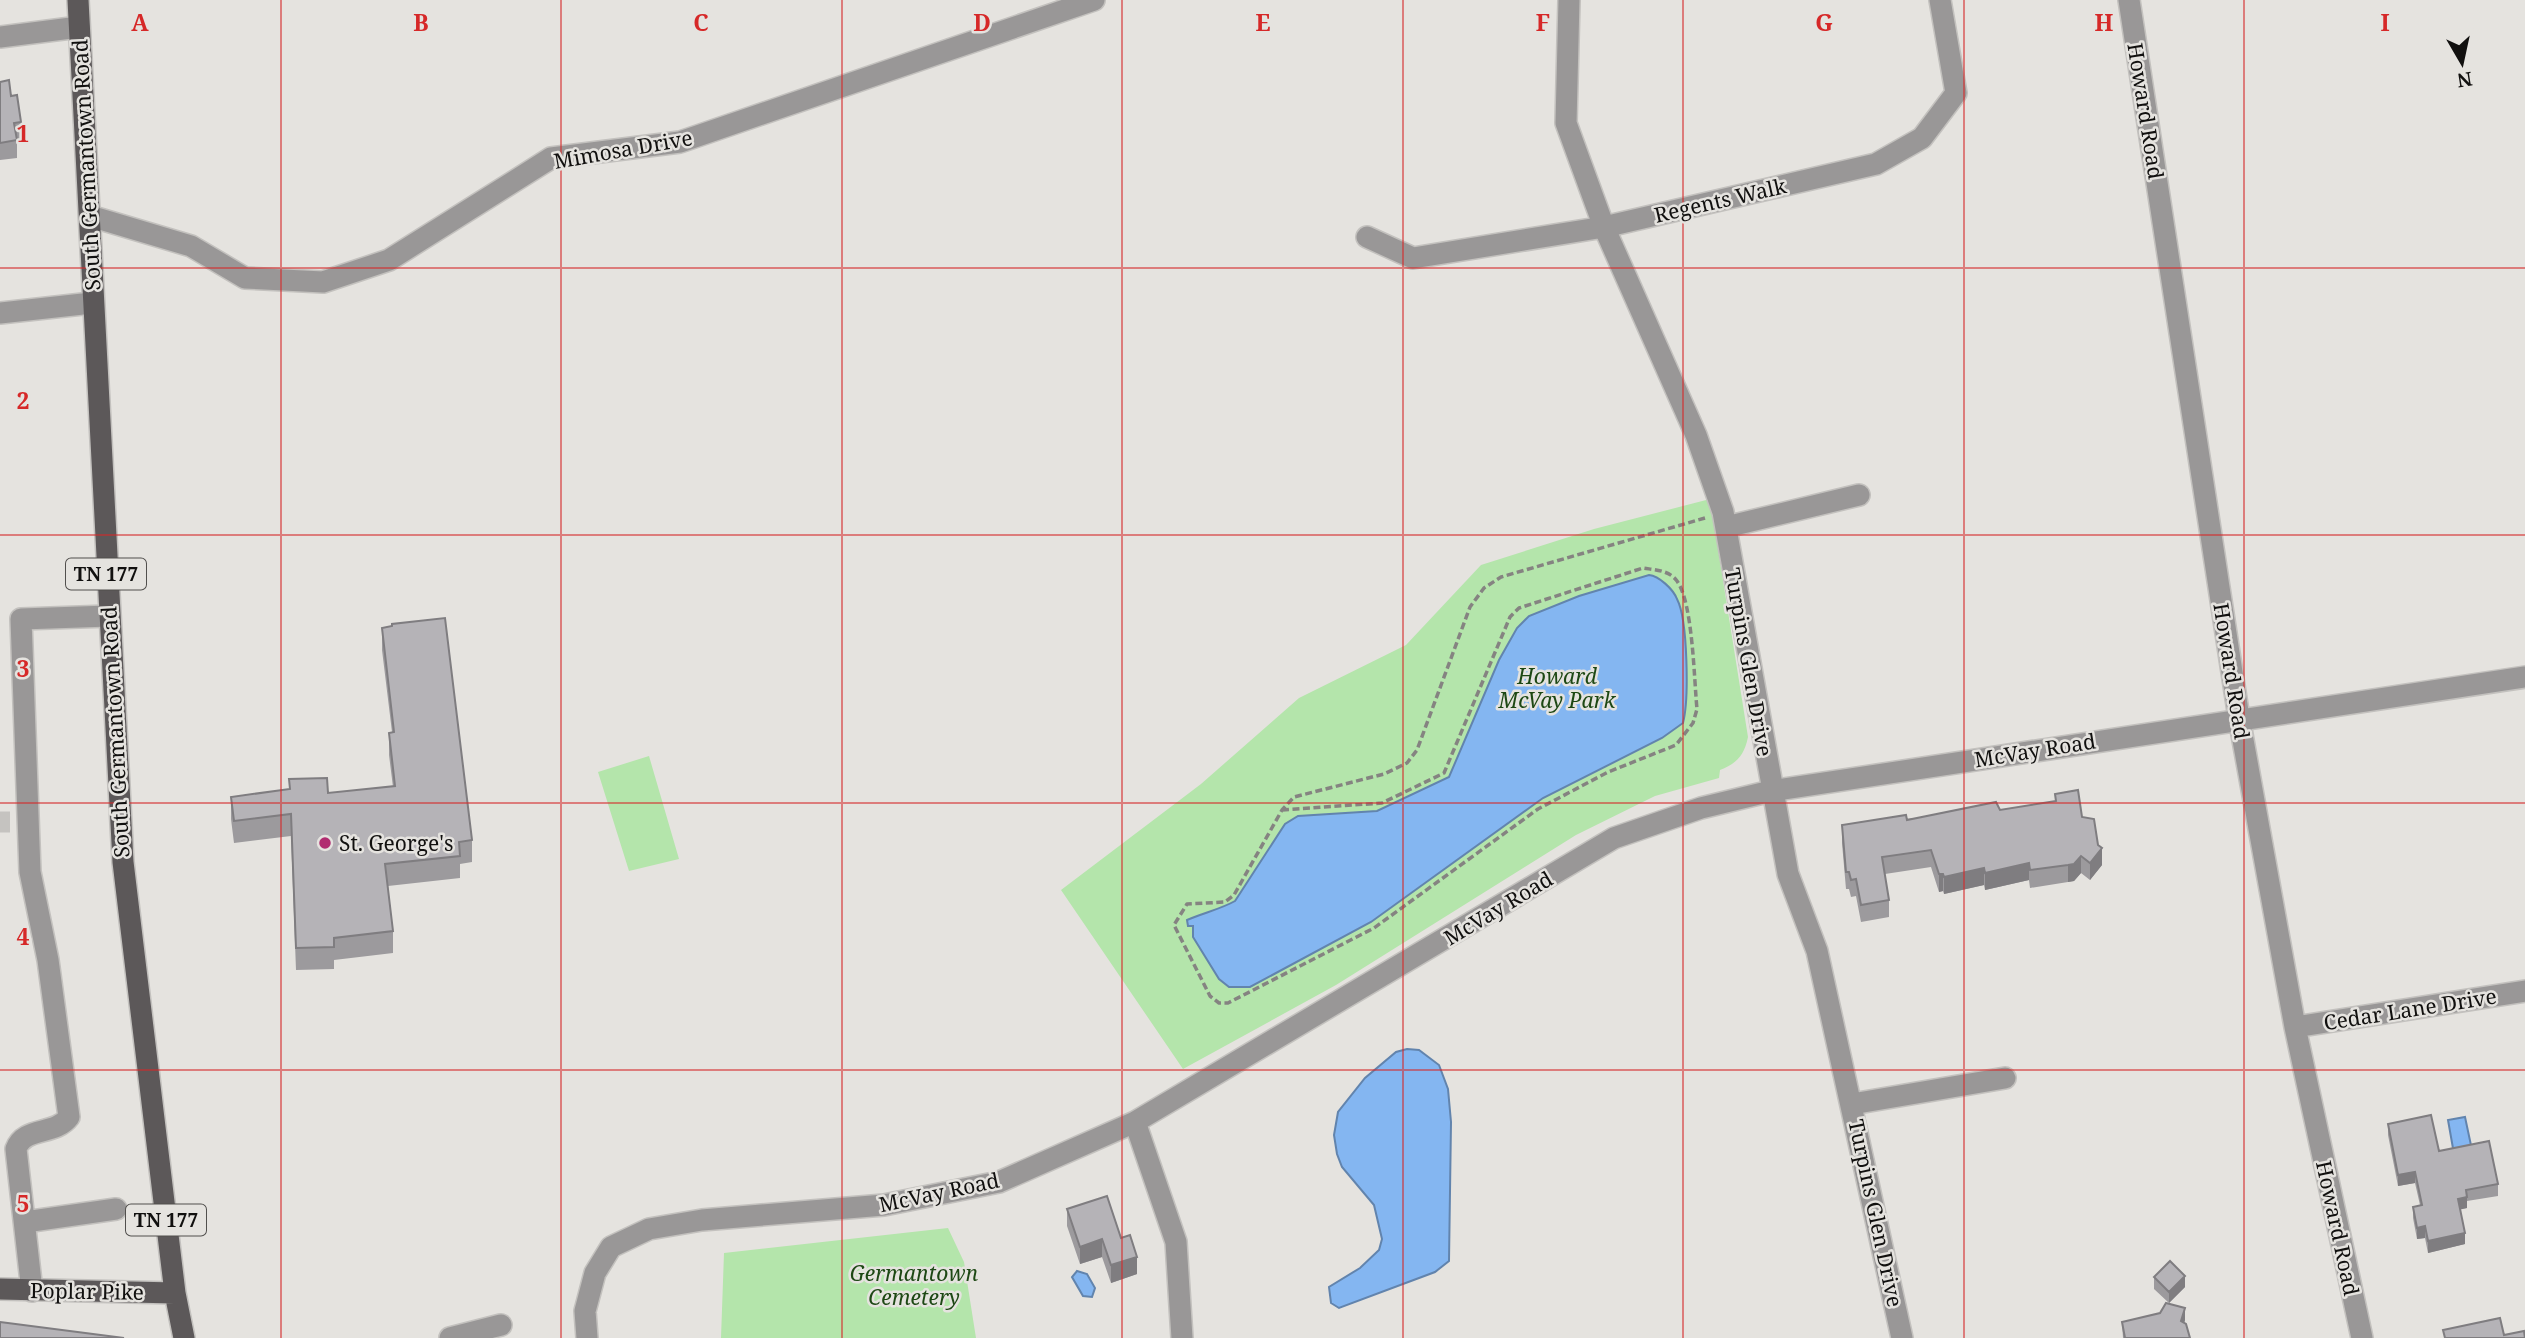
<svg xmlns="http://www.w3.org/2000/svg" width="2525" height="1338" font-family="'Noto Serif',serif">
  <style>
    .green { fill: #b4e5ab }
    .water { fill: #84b6f1; stroke: #6284ad; stroke-width: 2 }
    .lines { fill: none; stroke-linecap: round; stroke-linejoin: round }
    .minor-tunnel { stroke: #c5c3c0; stroke-width: 21; stroke-dasharray: 21 10; stroke-linecap: butt }
    .minor-casing { stroke: #c3c1be; stroke-width: 24 }
    .major-casing { stroke: #c3c1be; stroke-width: 24 }
    .path { stroke: #858381; stroke-width: 3.5; stroke-dasharray: 7 3.5; stroke-linecap: butt }
    .minor { stroke: #999797; stroke-width: 21 }
    .major { stroke: #5c5859; stroke-width: 21 }
    .wall { fill: #9c9a9d }
    .shaded-wall { fill: #7f7d80 }
    .building { fill: #b5b3b7; stroke: #7f7d80; stroke-width: 2 }
    .grid { fill: none; stroke: #d62828; stroke-width: 2; stroke-opacity: 0.55 }
    .poi-dot { fill: #b12b70; stroke: #e5e3df; stroke-width: 2.5 }
    .labels { text-anchor: middle; dominant-baseline: central; stroke-width: 5; stroke-linejoin: round; paint-order: stroke }
    .shield { fill: #e5e3df; stroke: #514f4d; stroke-width: 2 }
    .shield-label { font-size: 19px; font-weight: bold; fill: #11100f }
    .street-label { font-size: 21px; fill: #11100f; stroke: #e5e3df }
    .park-label { font-size: 21px; font-style: italic; fill: #1d4814; stroke: #e5e3df }
    .poi-label { font-size: 21px; fill: #11100f; stroke: #e5e3df; text-anchor: start }
    .grid-label { font-size: 23px; text-anchor: middle; font-weight: bold; fill: #d62828; stroke: #e5e3df; stroke-width: 5; stroke-linejoin: round; paint-order: stroke }
  </style>
  <rect width="100%" height="100%" fill="#e5e3df"/>
  <path class="green" d="M1710,499l38,238c-4,19 -11,26 -28,33l-1,8 -64,18 -79,39 -240,150 -153,84 -122,-179 140,-106 98,-86 107,-53 75,-80 113,-36z
    M649,756l30,103 -50,12 -31,-99z
    M948,1228l16,34 12,76h-255l3,-85z"/>
  <path class="water" d="M1649,575c10,1 24,14 28,24 11,21 12,101 6,124l-21,15 -119,60 -172,124 -121,65h-21l-10,-8 -26,-42v-11h-5l-1,-6c16,-7 34,-11 48,-19l50,-77 13,-8 79,-5 72,-34 50,-117 18,-32 12,-12 50,-20z
    M1407,1049l12,1 20,15 9,24 3,33 -2,139 -14,11 -96,36 -8,-5 -2,-16 31,-19 19,-18 3,-11 -8,-34 -32,-38 -5,-13 -3,-19 4,-23 27,-34 31,-26z
    M2465,1117l7,33 -18,4 -6,-34z
    M1077,1271l10,3 8,14 -3,9 -9,-1 -11,-19z"/>
  <g class="lines">
    <path class="minor-tunnel" d="M0,822h10"/>
    <g class="minor-casing">
      <path id="minor" d="M1569,0l-3,123 38,104 92,208 27,77 65,362 29,77 85,387
        M2129,0l110,718 56,309 67,311
        M0,37l79,-10
        M90,216l101,30 54,32 78,4 66,-22 162,-102 129,-16 414,-142
        M1367,237l46,21 191,-31 272,-63 46,-26 34,-45 -16,-93
        M0,313l92,-10
        M1726,527l133,-32
        M2295,1027l230,-36
        M1852,1104l153,-26
        M1135,1122l41,120 6,96
        M25,1222l91,-13
        M32,1291l-16,-142c8,-23 39,-13 53,-32l-21,-157 -18,-88 -9,-253 88,-3
        M450,1338l51,-13
        M587,1338l-2,-27 10,-38 16,-26 38,-18 53,-9 182,-15 115,-23 136,-60 479,-284 87,-30 70,-17 754,-114"/>
    </g>
    <g class="major-casing">
      <path id="major" d="M78,0l45,862 52,431 9,45
        M0,1289l175,4"/>
    </g>
    <path class="path" d="M1282,810l100,-7 62,-30 66,-156 9,-9 124,-40c12,2 26,2 34,13 16,22 17,99 20,128l-4,14 -17,22 -68,27 -70,37 -164,119 -146,75h-9l-9,-7 -36,-71 13,-21 38,-2 9,-7 48,-85 12,-13 90,-23 23,-11 10,-13 53,-143 14,-19 17,-11 204,-59"/>
    <use href="#minor" class="minor"/>
    <use href="#major" class="major"/>
  </g>
  <path class="wall" d="M0,82l11,14 10,26v18h-4v18l-17,2z
    M392,624l80,216v22l-12,2v14l-72,8 5,45v22l-59,7v9l-38,1 -5,-134 -57,7 -3,-24v-22l97,-4 65,-6 -4,-32v-22l3,-1 -10,-82v-22l10,-2z
    M2055,794l47,71 -12,15 -9,-7 -7,8 -6,1 -38,6 -1,-8 -44,10 -1,-5 -40,9 -1,-3 -4,1 -8,-25 -46,7 4,26v17l-28,5 -5,-26 -5,1 -2,-8h-3l-4,-46v-18l158,-15 55,-9z
    M2388,1124l110,60v12l-31,5v7l-7,1 5,35 -37,9 -3,-15 -8,1 -4,-21v-11l7,-2 -5,-22 -17,3 -10,-51z
    M1067,1209l54,29 16,36 -26,9 -9,-26 -22,7 -13,-38z
    M2154,1277l31,10 -16,16 -15,-14z
    M2185,1320l-1,3 6,15h-67l-1,-16z"/>
  <path class="shaded-wall" d="M2102,848v17l-12,15v-17z
    M2081,856v17l-7,8 -6,1v-17z
    M2029,863v17l-44,10v-17z
    M1984,868v17l-40,9v-17z
    M1939,874h4v17l-4,1z
    M2415,1172v11l-17,3v-11z
    M2467,1197v11l-9,2v-11z
    M2425,1226v12l-8,1v-11z
    M2465,1233v11l-37,9v-12z
    M1102,1239v18l-22,7v-17z
    M1137,1257v17l-26,9v-18z
    M2185,1276v11l-16,16v-11z
    M2185,1308v12l-4,13v-12z"/>
  <path class="building" d="M9,80l2,16 6,-1 4,27 -7,1 3,17 -17,3v-61z
    M445,618l27,222 -13,2 1,14 -75,8 8,67 -59,7v9l-38,1 -5,-134 -57,7 -3,-24 59,-8 -1,-10 38,-1 1,15 67,-7 -6,-53 5,-1 -12,-104 10,-2v-2z
    M2078,790l4,27 12,2 4,26 4,3 -12,15 -9,-7 -7,8 -6,1 -38,5 -1,-7 -44,10 -1,-5 -40,9 -1,-3h-4l-8,-24 -49,7 7,43 -28,5 -5,-26 -5,1 -2,-8h-3l-4,-47 64,-10 1,5 89,-18 4,8 56,-9 -1,-7z
    M2431,1115l8,36 50,-10 9,43 -32,6 1,7 -9,2 7,34 -37,8 -3,-15 -8,2 -4,-21 9,-2 -7,-33 -17,3 -10,-51z
    M1107,1196l14,42 9,-3 7,22 -26,8 -9,-26 -22,8 -13,-38z
    M2170,1261l15,15 -16,16 -15,-15z
    M2166,1303l19,5 -4,13 5,3 4,14h-65l-3,-16 38,-9z
    M2500,1318l4,17 20,-4 1,7h-80l-2,-8z
    M0,1322l124,16h-124z"/>
  <path class="grid" d="M281,0v1338M561,0v1338M842,0v1338M1122,0v1338M1403,0v1338M1683,0v1338M1964,0v1338M2244,0v1338M0,268h2525M0,535h2525M0,803h2525M0,1070h2525"/>
  <circle class="poi-dot" cx="325" cy="843" r="7"/>
  <g class="labels">
    <g class="shield">
      <rect x="66" y="558.5" width="80" height="31" rx="5"/>
      <rect x="126" y="1204.5" width="80" height="31" rx="5"/>
    </g>
    <g class="shield-label">
      <text x="106" y="574">TN 177</text>
      <text x="166" y="1220">TN 177</text>
    </g>
    <g class="street-label">
      <text transform="translate(2146 111) rotate(81)">Howard Road</text>
      <text transform="translate(623 149) rotate(-10)">Mimosa Drive</text>
      <text transform="translate(86 165) rotate(-93)">South Germantown Road</text>
      <text transform="translate(1720 200) rotate(-13)">Regents Walk</text>
      <text transform="translate(1749 662) rotate(80)">Turpins Glen Drive</text>
      <text transform="translate(2232 671) rotate(81)">Howard Road</text>
      <text transform="translate(115 732) rotate(-93)">South Germantown Road</text>
      <text transform="translate(2035 750) rotate(-9)">McVay Road</text>
      <text transform="translate(1498 908) rotate(-31)">McVay Road</text>
      <text transform="translate(2410 1009) rotate(-9)">Cedar Lane Drive</text>
      <text transform="translate(939 1192) rotate(-12)">McVay Road</text>
      <text transform="translate(1876 1213) rotate(78)">Turpins Glen Drive</text>
      <text transform="translate(2338 1228) rotate(78)">Howard Road</text>
      <text transform="translate(87 1291) rotate(1)">Poplar Pike</text>
    </g>
    <g class="park-label">
      <text x="1557" y="676">Howard<tspan x="1557" dy="24">McVay Park</tspan></text>
      <text x="914" y="1273">Germantown<tspan x="914" dy="24">Cemetery</tspan></text>
    </g>
    <g class="poi-label">
      <text x="339" y="843">St. George's</text>
    </g>
  </g>
  <g class="grid-label">
    <text x="140" y="31">A</text>
    <text x="421" y="31">B</text>
    <text x="701" y="31">C</text>
    <text x="982" y="31">D</text>
    <text x="1263" y="31">E</text>
    <text x="1543" y="31">F</text>
    <text x="1824" y="31">G</text>
    <text x="2104" y="31">H</text>
    <text x="2385" y="31">I</text>
    <text x="23" y="142">1</text>
    <text x="23" y="409">2</text>
    <text x="23" y="677">3</text>
    <text x="23" y="945">4</text>
    <text x="23" y="1212">5</text>
  </g>
  <g transform="translate(2462 63) rotate(171)" stroke="#e5e3df" stroke-width="5" paint-order="stroke">
  <path d="M0-5L12 26L0 18L-12 26Z" fill="#11100f"/>
  <text y="-10" font-size="19" font-weight="bold" text-anchor="middle" fill="#11100f">N</text>
  </g>
</svg>
